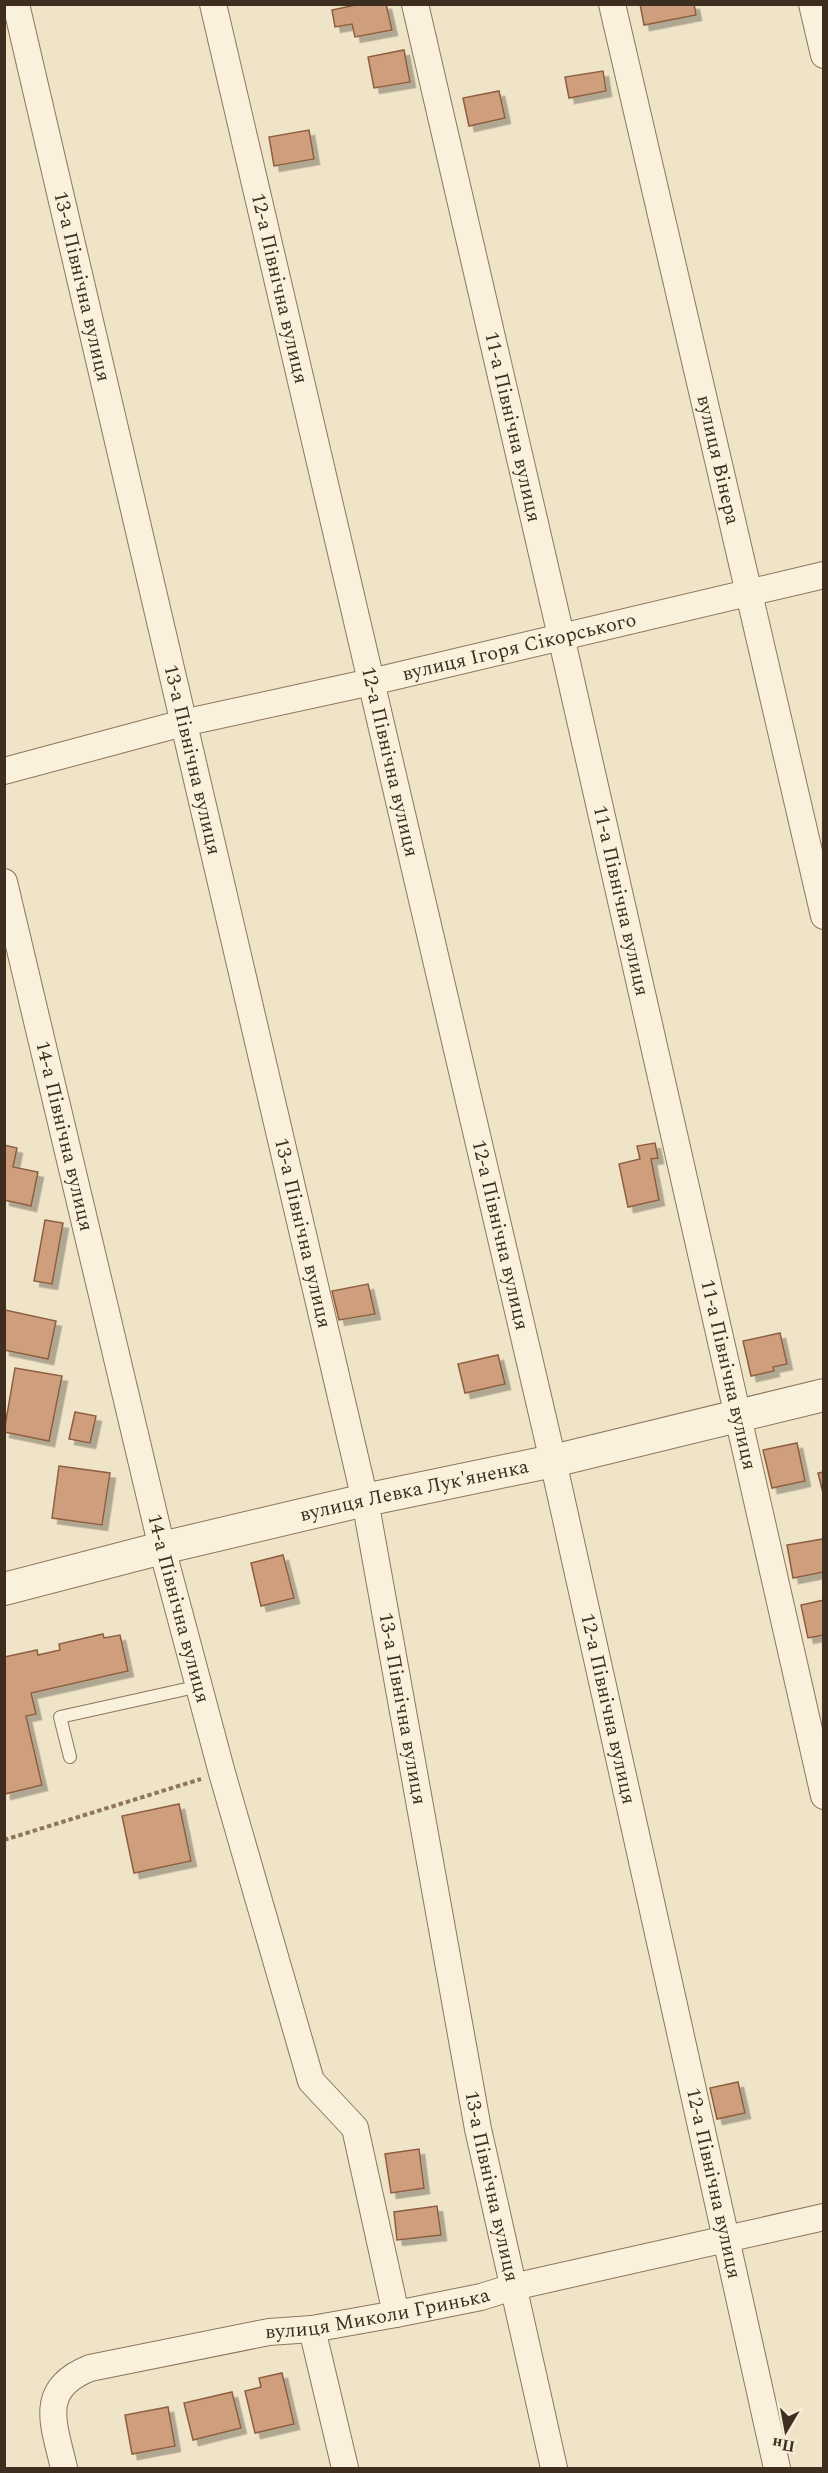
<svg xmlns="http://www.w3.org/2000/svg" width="828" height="2473" font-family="Spectral,serif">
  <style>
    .building { fill: #cf9f7d; stroke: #8d5f41; stroke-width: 1.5; filter: url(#shadow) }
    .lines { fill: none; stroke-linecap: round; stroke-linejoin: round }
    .service-casing { stroke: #8d765c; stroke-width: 14 }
    .minor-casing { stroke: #8d765c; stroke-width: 28 }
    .tertiary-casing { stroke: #8d765c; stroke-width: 34 }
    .path { stroke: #8d765c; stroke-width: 4; stroke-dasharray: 4.5 3; stroke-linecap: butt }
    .service { stroke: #faf1dc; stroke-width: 12 }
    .minor { stroke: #faf1dc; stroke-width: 26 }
    .tertiary { stroke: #faf1dc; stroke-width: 32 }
    .labels { text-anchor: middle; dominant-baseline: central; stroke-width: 6; stroke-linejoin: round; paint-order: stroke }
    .street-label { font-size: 20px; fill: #3d2e20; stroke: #f7eed8 }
  </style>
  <defs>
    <filter id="shadow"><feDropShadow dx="5.5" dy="5.5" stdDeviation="0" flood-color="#0004"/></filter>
  </defs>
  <rect width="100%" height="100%" fill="#f0e4c8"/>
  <path class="building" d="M360,4h26l6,26 -37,7 -3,-13 -17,3 -3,-17z
    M640,4h54l2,11 -52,10z
    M404,50l6,32 -36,6 -6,-31z
    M603,71l3,20 -37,7 -4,-21z
    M499,91l6,27 -36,8 -6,-28z
    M309,130l5,29 -40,7 -5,-29z
    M655,1143l3,15 -7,1 8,41 -31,7 -9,-43 21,-5 -3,-13z
    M4,1145l13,3 -4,19 25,5 -7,34 -27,-6z
    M45,1220l18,3 -11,61 -18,-3z
    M368,1284l7,30 -36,6 -7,-29z
    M5,1310l51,11 -8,38 -44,-9z
    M780,1333l7,31 -14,3 1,4 -23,5 -8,-35z
    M498,1355l7,29 -40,9 -7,-29z
    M15,1368l47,8 -13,65 -45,-9z
    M75,1412l21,4 -6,27 -21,-4z
    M797,1443l8,38 -33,7 -9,-38z
    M59,1466l51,7 -8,52 -50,-7z
    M824,1472v25l-6,-24z
    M823,1539l1,33 -31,6 -6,-33z
    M283,1555l11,43 -33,8 -10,-43z
    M824,1600v35l-16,3 -7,-33z
    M103,1634l1,4 16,-3 8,36 -97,22 5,21 -10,2 16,69 -37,9 -1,-137 33,-7 1,5 22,-5 -1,-6z
    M179,1804l12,57 -57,12 -12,-57z
    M738,2082l7,31 -28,6 -7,-31z
    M419,2149l5,39 -33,5 -6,-39z
    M437,2206l4,29 -44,5 -3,-28z
    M282,2373l12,51 -39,9 -10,-42 16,-4 -2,-9z
    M232,2392l9,36 -48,12 -9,-37z
    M168,2407l7,39 -43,8 -7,-39z"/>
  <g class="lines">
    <g class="service-casing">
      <path id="service" d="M70,1757l-10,-40 140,-31"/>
    </g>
    <g class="minor-casing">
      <g id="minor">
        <path id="s1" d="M16,4l349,1496 113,629 76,339"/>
        <path id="s2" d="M213,4l340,1457 224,1007"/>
        <path id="s3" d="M415,4l146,632 263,1160"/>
        <path id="s4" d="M612,4l212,912"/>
        <path d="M812,4l12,51"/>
        <path id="s5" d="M4,771l179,-48 188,-41 453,-107"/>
        <path id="s6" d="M4,882l158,666 60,225 89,308 44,47 41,186"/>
        <path d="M312,2329l33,139"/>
        <path id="s7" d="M64,2468c-10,-44 -27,-79 26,-100l179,-36 43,-3 84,-15 85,-17 32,-10 311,-70"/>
      </g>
    </g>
    <g class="tertiary-casing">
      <g id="tertiary">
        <path id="s8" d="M4,1589l158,-41 203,-48 188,-39 271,-66"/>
      </g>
    </g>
    <path class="path" d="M4,1840l197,-61"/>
    <use href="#service" class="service"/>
    <use href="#minor" class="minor"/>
    <use href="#tertiary" class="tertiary"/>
  </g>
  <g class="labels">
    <g class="street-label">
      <text stroke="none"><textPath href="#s1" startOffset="290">13-а Північна вулиця</textPath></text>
      <text stroke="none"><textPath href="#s2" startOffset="292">12-а Північна вулиця</textPath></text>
      <text stroke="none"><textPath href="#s3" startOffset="434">11-а Північна вулиця</textPath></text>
      <text stroke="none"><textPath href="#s4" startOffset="468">вулиця Вінера</textPath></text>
      <text stroke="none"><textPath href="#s5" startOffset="530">вулиця Ігоря Сікорського</textPath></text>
      <text stroke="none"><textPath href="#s1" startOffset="776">13-а Північна вулиця</textPath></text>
      <text stroke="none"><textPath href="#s2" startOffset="778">12-а Північна вулиця</textPath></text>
      <text stroke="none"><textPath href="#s3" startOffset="920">11-а Північна вулиця</textPath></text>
      <text stroke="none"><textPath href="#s6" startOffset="261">14-а Північна вулиця</textPath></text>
      <text stroke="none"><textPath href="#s1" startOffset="1262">13-а Північна вулиця</textPath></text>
      <text stroke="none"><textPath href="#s2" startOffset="1264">12-а Північна вулиця</textPath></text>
      <text stroke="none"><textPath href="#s3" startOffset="1406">11-а Північна вулиця</textPath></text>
      <text stroke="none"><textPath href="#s8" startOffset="422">вулиця Левка Лук'яненка</textPath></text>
      <text stroke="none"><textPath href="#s6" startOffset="747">14-а Північна вулиця</textPath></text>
      <text stroke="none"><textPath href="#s1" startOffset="1748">13-а Північна вулиця</textPath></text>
      <text stroke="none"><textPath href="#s2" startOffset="1750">12-а Північна вулиця</textPath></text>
      <text stroke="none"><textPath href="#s2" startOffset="2236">12-а Північна вулиця</textPath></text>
      <text stroke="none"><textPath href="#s1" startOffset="2234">13-а Північна вулиця</textPath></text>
      <text stroke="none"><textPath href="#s7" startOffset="411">вулиця Миколи Гринька</textPath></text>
    </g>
  </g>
  <rect width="828" height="2473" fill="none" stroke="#3d2e20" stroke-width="12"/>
  <g transform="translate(786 2431) rotate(190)" stroke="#f7eed8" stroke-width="4.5" paint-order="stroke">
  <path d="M0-4.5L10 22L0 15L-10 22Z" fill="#3d2e20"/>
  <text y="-9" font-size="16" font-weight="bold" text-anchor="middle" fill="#3d2e20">Пн</text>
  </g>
</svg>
